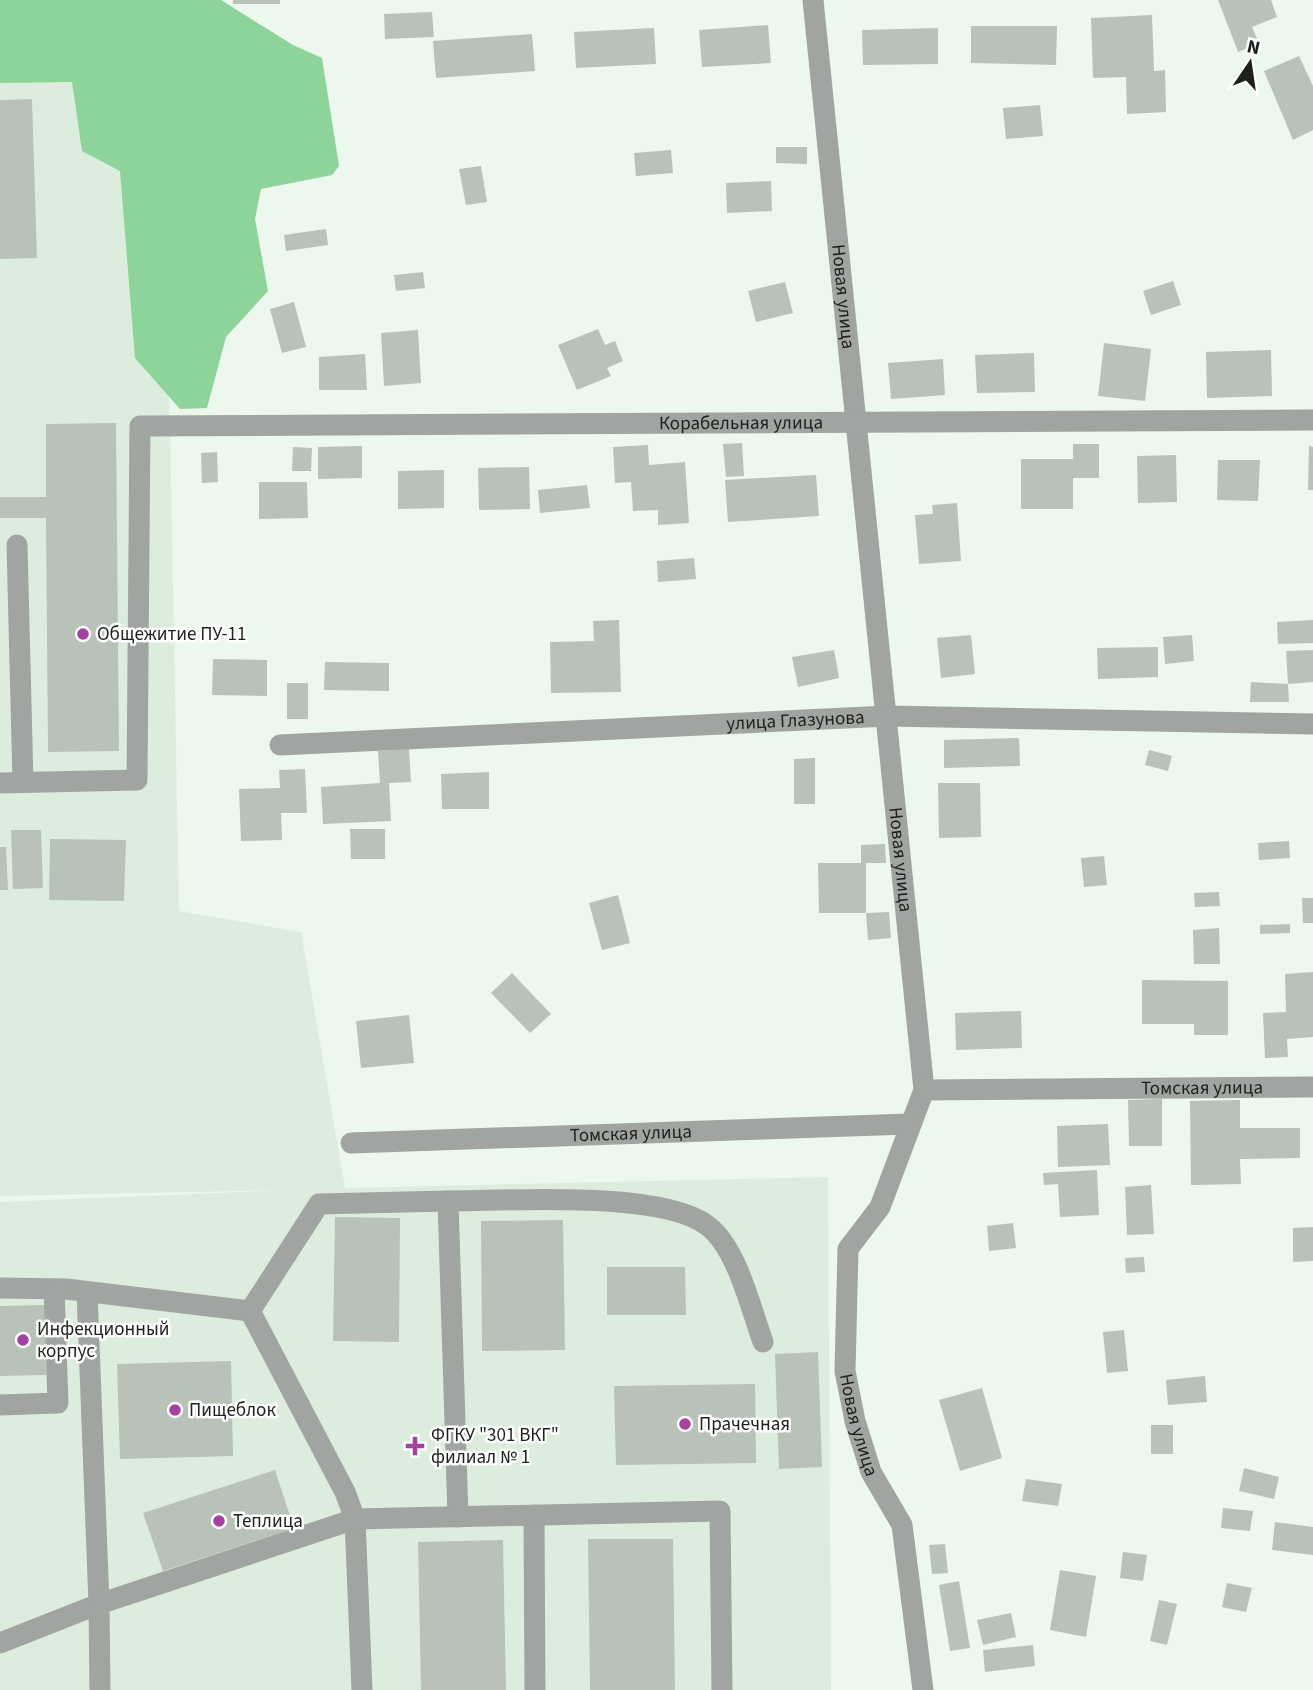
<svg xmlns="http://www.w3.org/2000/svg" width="1313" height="1690" font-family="'Source Sans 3',sans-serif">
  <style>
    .built { fill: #dcedde }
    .forest { fill: #8dd49a }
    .building { fill: #b8c2b9 }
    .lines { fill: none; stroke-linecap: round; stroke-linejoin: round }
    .minor { stroke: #a1a5a1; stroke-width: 21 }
    .poi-dot { fill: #a740a3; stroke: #fff; stroke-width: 2.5 }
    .labels { text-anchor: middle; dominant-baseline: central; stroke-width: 5; stroke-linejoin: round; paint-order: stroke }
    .street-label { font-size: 19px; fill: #1d211d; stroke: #fff }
    .poi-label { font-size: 19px; fill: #1d211d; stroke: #fff; text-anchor: start }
  </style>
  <rect width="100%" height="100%" fill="#ecf7ee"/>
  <path class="built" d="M156,29l14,396 9,486 122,21 44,256 483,-11 3,513h-831v-488l289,-12 -289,6v-1161z"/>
  <path class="forest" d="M0,0h221l72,45 29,13 17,108 -7,9 -71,14 -6,30 13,72 -42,46 -19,71 -27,1 -45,-51 -15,-187 -38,-20 -10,-69 -72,1z"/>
  <path class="building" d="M233,0h47v4h-47z
    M1218,0h53l6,17 -25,10 7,16 -21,9z
    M432,12l2,25 -49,2 -1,-25z
    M1152,15l2,56 11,-1 1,42 -39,2 -1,-37 -33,1 -2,-60z
    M768,25l3,38 -69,4 -3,-37z
    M971,26h86l-1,39 -85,-2z
    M654,28l2,36 -80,4 -2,-36z
    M938,28v36l-75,1 -1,-35z
    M532,34l3,37 -99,7 -3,-37z
    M1299,56l14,30v44l-20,10 -29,-69z
    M32,99l5,159 -37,1v-159z
    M1040,105l3,31 -37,3 -3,-31z
    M776,147h31v17l-31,-1z
    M671,150l2,23 -37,3 -2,-23z
    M481,166l6,36 -21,3 -7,-36z
    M771,181l1,30 -45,2 -1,-30z
    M326,229l2,16 -42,6 -2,-16z
    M423,272l2,16 -29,3 -2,-16z
    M1173,281l8,24 -30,10 -8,-24z
    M785,282l8,31 -37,9 -8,-31z
    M294,302l12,45 -24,6 -12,-44z
    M598,329l7,16 10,-4 8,20 -16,7 4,8 -34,14 -19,-45z
    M418,330l3,53 -37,3 -3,-53z
    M1104,343l47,6 -6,52 -47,-5z
    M1271,350l1,46 -65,2 -1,-46z
    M1034,353l1,39 -58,1 -2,-38z
    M365,354l2,36h-48v-33z
    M943,359l2,36 -54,4 -3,-36z
    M116,423l3,328 -71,1 -2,-234h-46v-21h46v-73z
    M742,443l2,33 -18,1 -3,-33z
    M1073,444h26v34h-26v31h-52v-50h52z
    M648,445l1,20 36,-3 4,61 -31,2v-15l-25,1 -2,-29 -16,1 -2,-36z
    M362,446v32l-44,1v-32z
    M1309,446l4,1v43h-5z
    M293,447l19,1 -1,23h-19z
    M217,452l1,30 -16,1 -1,-30z
    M1176,455l1,47 -39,1 -1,-47z
    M1218,460h42l-2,41 -41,-1z
    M529,467l1,42 -51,1 -1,-42z
    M444,470v38l-46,1v-38z
    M816,475l3,41 -91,6 -3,-42z
    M259,482h48l1,36 -49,1z
    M587,485l3,23 -50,5 -2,-23z
    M957,503l4,58 -42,3 -4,-49 18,-1 -1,-9z
    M694,558l2,21 -38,3 -1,-21z
    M619,620l2,72 -70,1 -1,-51 44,-1 -1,-20z
    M1313,620v23l-35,1 -1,-22z
    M971,635l4,39 -34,4 -4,-40z
    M1192,635l2,26 -29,3 -2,-27z
    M1158,647v30l-60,2 -1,-31z
    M834,650l5,28 -41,9 -6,-30z
    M1313,650v32l-25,2 -2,-33z
    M213,659l54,1v36l-55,-1z
    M325,662l64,1v28l-65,-1z
    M1251,682l37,2 1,18h-39z
    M287,683h21v36h-21z
    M1019,738l1,28 -76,2v-28z
    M409,749l2,33 -22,1 2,38 -68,3 -2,-37 59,-4 -2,-32z
    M1149,750l23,6 -4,15 -23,-6z
    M815,758v46h-21v-45z
    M305,769l2,44h-26l1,27 -41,1 -2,-52 41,-1 -1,-18z
    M489,772v37h-47l-1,-35z
    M938,783h42l1,54 -42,1z
    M350,829h35v30h-34z
    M11,830h30l2,58 -30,1z
    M50,839l76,1 -2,61 -75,-1z
    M1289,841l1,17 -31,2 -1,-17z
    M885,844l1,19h-20v50h-47l-1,-50h43v-18z
    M0,847h6l2,43h-8z
    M1104,856l3,29 -23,2 -3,-29z
    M1219,892l1,14 -25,1 -1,-14z
    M618,895l12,48 -28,7 -13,-47z
    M1302,898h11v25h-10z
    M889,912l2,26 -23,2 -2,-27z
    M1290,924v9l-30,1v-9z
    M1219,928l1,36h-26l-1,-34z
    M1313,972v65l-26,2 1,18 -23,1 -2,-45 23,-1 -1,-38z
    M512,973l39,41 -21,19 -39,-40z
    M1142,980l86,1v54h-34v-11h-52z
    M1021,1011l1,37 -66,2 -1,-37z
    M409,1015l5,48 -53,5 -5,-47z
    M1162,1099v47h-33l-1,-46z
    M1240,1100v28h60v30l-60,1 1,25 -50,1 -1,-84z
    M1108,1124l2,41 -52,2 -1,-41z
    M1097,1170l2,45 -39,2 -2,-33 -14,1 -1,-12z
    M1151,1185l3,49 -27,1 -2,-48z
    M335,1217l65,1 -1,124 -66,-1z
    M563,1220l2,130 -83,1 -1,-130z
    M1013,1223l3,25 -27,3 -2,-25z
    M1313,1227v34l-20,1v-34z
    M1144,1257l1,15 -19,1 -1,-15z
    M607,1267h78l1,48h-79z
    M45,1305l1,70 -46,1v-70z
    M1124,1330l4,41 -21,2 -4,-41z
    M818,1352l4,115 -43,2 -4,-115z
    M231,1361l2,95 -113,3 -3,-95z
    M1205,1376l2,26 -39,3 -2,-25z
    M755,1384l1,79 -140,2 -2,-79z
    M982,1388l20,70 -42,13 -21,-71z
    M1151,1425h22v29h-22z
    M1244,1468l35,9 -5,22 -35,-8z
    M275,1470l19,58 -131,43 -20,-58z
    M1026,1479l36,5 -4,22 -36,-5z
    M1223,1508l30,3 -3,20 -29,-3z
    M1275,1522l38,5v28l-41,-5z
    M588,1539h85l2,151h-85z
    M503,1540l3,150h-85l-3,-148z
    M945,1544l3,29 -16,1 -3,-29z
    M1123,1552l24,3 -4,26 -23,-3z
    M1060,1570l36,6 -10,61 -36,-7z
    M959,1581l11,67 -20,3 -11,-66z
    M1227,1583l25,5 -6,24 -24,-5z
    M1159,1600l18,4 -10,41 -17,-4z
    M1011,1613l5,24 -33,8 -6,-25z
    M1033,1645l2,21 -50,6 -2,-22z"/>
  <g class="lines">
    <g class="minor">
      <path id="s1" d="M813,0l111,1090 -44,117 -32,42 -3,122 10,50 16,51 31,53 21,165"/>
      <path d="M17,545l6,237"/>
      <path id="s2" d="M280,745l608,-29 425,8"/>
      <path id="s3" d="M0,783l137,-3 3,-354 1173,-6"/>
      <path id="s4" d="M924,1090l389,-3"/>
      <path id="s5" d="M351,1143l558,-19"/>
      <path d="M0,1288l66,1 184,22 95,181 10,27 7,171"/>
      <path d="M250,1311l69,-107 129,-3"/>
      <path d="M0,1405l58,-2 -4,-114"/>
      <path d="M534,1515l1,175"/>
      <path d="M458,1517l-10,-316c61,0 214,-11 260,25 29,22 43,83 55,116"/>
      <path d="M0,1643l99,-39 -12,-312"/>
      <path d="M100,1690l-1,-86 256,-85 365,-8 2,179"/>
    </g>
  </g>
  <g class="poi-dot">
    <circle cx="83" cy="634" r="7"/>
    <circle cx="23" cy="1340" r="7"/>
    <circle cx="175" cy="1410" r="7"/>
    <circle cx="685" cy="1424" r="7"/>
    <path d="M411.5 1435.5h7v7h7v7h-7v7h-7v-7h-7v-7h7z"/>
    <circle cx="219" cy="1521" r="7"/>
  </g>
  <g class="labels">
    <g class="street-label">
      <text stroke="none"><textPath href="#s1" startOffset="298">Новая улица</textPath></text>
      <text stroke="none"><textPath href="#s3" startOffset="1092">Корабельная улица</textPath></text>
      <text stroke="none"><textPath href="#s2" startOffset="516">улица Глазунова</textPath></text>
      <text stroke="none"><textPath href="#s1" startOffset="864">Новая улица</textPath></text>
      <text stroke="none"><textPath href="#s4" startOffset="278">Томская улица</textPath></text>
      <text stroke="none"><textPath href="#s5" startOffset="280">Томская улица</textPath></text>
      <text stroke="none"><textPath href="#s1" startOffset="1451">Новая улица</textPath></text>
    </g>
    <g class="poi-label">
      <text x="97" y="634">Общежитие ПУ-11</text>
      <text x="37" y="1329">Инфекционный<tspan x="37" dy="22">корпус</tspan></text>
      <text x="189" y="1410">Пищеблок</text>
      <text x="699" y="1424">Прачечная</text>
      <text x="431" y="1435">ФГКУ "301 ВКГ"<tspan x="431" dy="22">филиал № 1</tspan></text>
      <text x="233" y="1521">Теплица</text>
    </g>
  </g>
  <g transform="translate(1250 63) rotate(13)" stroke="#ffffff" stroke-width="5" paint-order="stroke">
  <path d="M0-5L12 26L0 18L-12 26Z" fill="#1d211d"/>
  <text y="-10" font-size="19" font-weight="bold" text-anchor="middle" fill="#1d211d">N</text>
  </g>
</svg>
